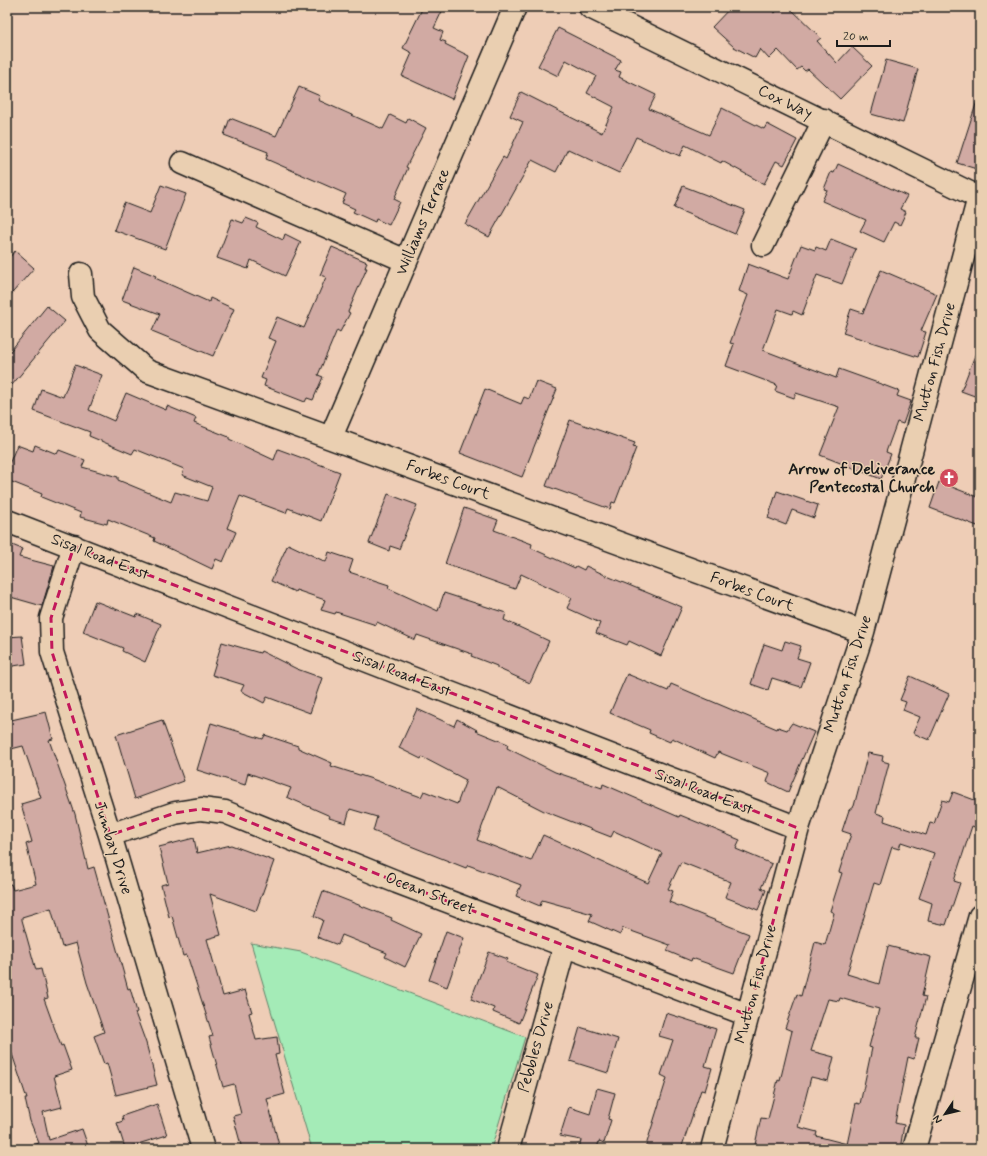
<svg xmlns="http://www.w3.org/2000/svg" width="987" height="1156" font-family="Mynerve,sans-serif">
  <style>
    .green { fill: #a4ebb7; stroke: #60846a }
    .building { fill: #d1aaa3; stroke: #1c1c1c; fill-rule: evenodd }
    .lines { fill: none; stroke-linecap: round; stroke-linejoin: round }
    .minor-casing { stroke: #1c1c1c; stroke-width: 25 }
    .minor { stroke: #eacfb1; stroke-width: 22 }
    .marked { fill: none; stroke: #c2185b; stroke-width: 3; stroke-dasharray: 8 5; stroke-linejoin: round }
    .labels { text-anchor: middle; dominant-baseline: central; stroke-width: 3; stroke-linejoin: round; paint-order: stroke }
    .street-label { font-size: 16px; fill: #1c1c1c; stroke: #eacfb1 }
    .poi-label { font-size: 16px; font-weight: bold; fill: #1c1c1c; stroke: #eacfb1; text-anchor: end }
  </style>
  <rect width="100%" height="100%" fill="#eecdb6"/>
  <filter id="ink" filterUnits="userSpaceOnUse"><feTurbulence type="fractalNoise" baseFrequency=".025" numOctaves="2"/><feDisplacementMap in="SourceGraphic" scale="8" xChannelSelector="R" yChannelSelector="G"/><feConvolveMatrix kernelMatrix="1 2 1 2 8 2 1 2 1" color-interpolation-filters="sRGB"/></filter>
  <g filter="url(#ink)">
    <path class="green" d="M251,943l50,9 224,85 -34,112h-179z"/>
    <path class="building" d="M423,7h21l-10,21 9,4 -3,8 6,2 -1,2 24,12 -17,43 -50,-23 10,-23 -9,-5z
      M731,7h37l7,6 6,-6h8l32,31 -4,3 20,22 15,-16 20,19 -32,33 -32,-30 -3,2 -4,-4 -4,3 -19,-20 -9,9 -9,-10 -5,9 -21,-11 -22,-20z
      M558,28l63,32 -6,10 6,2 -2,5 37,18 -7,14 60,26 13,-27 42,21 3,-5 30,16 -13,25 -8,-4 -12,23 -42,-23 -1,2 -36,-18 -5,11 -44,-19 -17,36 -51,-24 -12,23 -24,-12 -43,77 -24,-13 38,-67 3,2 17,-37 -13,-6 11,-24 81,41 12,-26 -27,-14 9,-17 -30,-16 -8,16 -20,-10z
      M886,60l32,9 -15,54 -32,-9z
      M299,87l21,9 -2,4 65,29 7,-14 16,8 2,-5 18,10 -20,39 2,1 -14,31 6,3 -11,23 -13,-6 -1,3 -22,-10 2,-3 -13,-6 4,-9 -80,-35 2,-7 -44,-17 6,-17 46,18z
      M977,101l3,1v68l-23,-7z
      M838,164l69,32 -7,13 6,3 -6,13 -6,-3 -10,20 -24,-11 6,-11 -44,-19 5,-11 -3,-1 7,-17 3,1z
      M161,185l25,9 -21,55 -51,-19 10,-27 26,10z
      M683,186l62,24 -10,24 -61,-26z
      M246,218l12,5 -2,4 27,13 2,-6 16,8 -16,34 -34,-16 -3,9 -31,-11 15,-39 11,4z
      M831,239l25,10 -14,35 -25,-9 -15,40 -9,-4 -1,3 -14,-5 -15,41 73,28 3,-9 39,14 21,8 -2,5 14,5 -8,23 -6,-2 -11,30 5,2 -10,25 -61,-24 19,-48 -43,-14 -2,5 -19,-7 2,-6 -51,-19 8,-22 -4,-1 18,-48 -9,-4 9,-27 40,15 13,-34 14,5 1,-3 10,4z
      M332,247l35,15 -2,6h2l-19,44 2,1 -10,19 -3,-2 -19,45 5,2 -10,23 -6,-2 -2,4 -41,-16 2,-6 -5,-2 15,-37 -8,-3 9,-21 27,11 22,-51 -6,-2z
      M15,251l19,17 -27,31v-39z
      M134,267l22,9 -1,2 54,24 1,-4 24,11 -21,47 -61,-25 8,-17 -38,-14z
      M881,270l56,24 -16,37 5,1 -8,25 -75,-24 8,-24 12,4z
      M47,306l18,15 -58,70v-36z
      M979,345l1,1v52l-19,-7z
      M75,365l27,10 -13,35 25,11 12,-28 40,17 1,-4 29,12 -2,5 35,14v2l45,21 4,-11 62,23 -19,49 -33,-13 -2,5 -46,-17 -13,32 9,4 -13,30 -7,-3 -4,10 -58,-28 1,-3 -47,-19 -1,5 -27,-7 1,-4 -40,-16 1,-3 -35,-14v-11l10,-24 16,6 2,-6 22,9 2,-4 26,10 -3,7 36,10v3l53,22 4,-10 32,9 5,-14 -30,-12 2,-6 -49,-20 -3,5 -43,-18 1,-4 -56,-21 7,-22 22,8z
      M536,381l21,8 -35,88 -62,-24 25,-64 36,15 3,-7 5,2z
      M570,420l65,23 -2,4 3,1 -21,55 -3,-1 -2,7 -64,-23z
      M939,482l41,16v29l-50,-19z
      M777,491l41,14 -4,13 -22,-8 -6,15 -18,-7z
      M388,494l29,11 -18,44 -9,-3 -1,5 -20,-8z
      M464,508l34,12 -4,10 38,14 -1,4 44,20 1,-2 8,4 2,-4 21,10 75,31 -21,49 -32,-15 -2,4 -31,-12 4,-10 -33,-15 5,-10 -51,-24 -6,15 -70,-25z
      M7,543l15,6 -3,8 35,9 -12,40 -35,-10z
      M288,544l38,18 3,-10 24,8 -4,12 40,13 -1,3 50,23 6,-18 62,20 -2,7 45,21 -19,42 -33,-15v-2l-26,-10 1,-2 -55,-19 -2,5 -38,-18 -1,3 -40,-13 -1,2 -14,-4 4,-10 -29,-10 -1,2 -24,-11z
      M95,601l41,16 1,-3 24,10 -16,38 -23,-11 1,-3 -40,-16z
      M22,636l4,28 -19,3v-30z
      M785,641l16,5 -4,12 13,4 -9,25 -29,-9 -4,12 -17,-6 13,-40 18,6z
      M222,642l38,11 1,-2 36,18 25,9 -12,35 -43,-16 -3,6 -23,-12 3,-6 -32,-10z
      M627,674l41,17 3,-7 106,45 1,-2 9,3 5,-7 22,9 -26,60 -21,-10 3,-9 -52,-21 -3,6 -43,-20 -2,4 -21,-9 1,-3 -40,-17z
      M910,676l39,18 -20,46 -16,-7 7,-16 -17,-7 3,-8 -6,-2z
      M417,709l37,17 3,-7 20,11 -1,1 32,13 -1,4 48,24 47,16 1,-4 76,33 1,-2 60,25 -4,9 36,15 -11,24 5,2 -8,20 -33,-13 6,-15 -50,-20 -13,27 5,2 -4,11 80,32 -15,39 -42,-15 -1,3 -24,-10 3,-6 -47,-17 -3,7 -31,-14 3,-7 -50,-14 -2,6 -24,-10 5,-11 -53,-20 -2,3 -93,-37 4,-14 -27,-8 -4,14 -17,-5 1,-2 -43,-19 4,-9 -43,-15 -3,12 -48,-15 14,-47 52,16 2,-4 33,11v2l34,15 -1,3 41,13 49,18 3,-6 33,13 9,-24 -44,-23 -1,2 -22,-11zM497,787l47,24 67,26 3,-6 48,22 -14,30 -105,-48 -12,26 -54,-21z
      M46,712l7,27 -4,1 26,74 13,55 6,-2 34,122 2,-1 7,24 -2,1 11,30 11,42 -41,10 -9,-32 -3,1 -10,-28 10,-4 -17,-49 -11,-40 -14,4 -11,-39 -29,9v3l14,50 5,-1 7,29 -4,1 17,47 2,-1 9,25 -18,6 8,31 -19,5 6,28 33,-11 7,20h-58l-1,-3 9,-3 -9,-22 -5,-22h2l-20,-60v-154l4,-1 2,6 23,-6 -10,-40 6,-2 -11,-38 20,-6 -18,-52 -16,4v-29z
      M162,720l22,61 -49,18 -19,-64z
      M868,753l15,3 -1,5 7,2 -13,50 9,3 -1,5 42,14 4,-12 4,1 8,-24 7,2 4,-10 27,10v16l-3,10 -5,-2 -18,55 6,2 -14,42 -18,-4 4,-18 -13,-5 15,-45 -33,-11 -2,7 -7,-2 -12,38 -6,-2 -27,91 32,10 9,-38 43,11 -9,39 4,1 -11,41h4l-5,21 -6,-2 -13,66 9,2 -4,24h-54l10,-46 4,1 12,-56 -3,-1 10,-38 -39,-11 -1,3 -11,-2 -17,52 23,6 -6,24 -17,-4 -13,50 19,5 -1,4 31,8 -1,5h-92l7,-31 7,1 10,-39 2,1 12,-50 -7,-3 12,-34 4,2 14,-54 10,3 9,-32 -4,-2 12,-38 -3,-1 12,-38 -9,-3 7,-21 5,-4z
      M194,838l3,15 34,-8 43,16 -18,50 -46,-17 11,41 -14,4 16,57 22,-6 7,22 -3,1 7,27 21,-3 2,17 -4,1 10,39 -18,5 13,50h-38l-9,-33 8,-2 -7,-30 -11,3 -14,-50 4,-1 -26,-81 -4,1 -11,-40 -3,1 -8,-32 7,-2 -9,-36z
      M323,891l69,27 -1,2 30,14 -16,33 -20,-10 2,-4 -45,-18 -4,10 -21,-8 6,-17 -9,-4z
      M446,931l18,7 -17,49 -18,-7z
      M489,952l19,7 -2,3 32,13 -19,48 -26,-11 1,-4 -23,-9z
      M666,1013l50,16 -11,37 7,2 -7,23 -4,-1 -20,59h-36l22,-71 -6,-3 12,-35 -14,-4z
      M580,1027l38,12 -10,34 -38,-12z
      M597,1088l18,5 -7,26 3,1 -7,23 -5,-2 -2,8h-18l2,-9 -21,-4 9,-29 21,7z
      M157,1104l10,31 -42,13 -8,-25 6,-2 -1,-5z"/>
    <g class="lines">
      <g class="minor-casing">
        <path id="minor" d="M590,7l390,191
          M182,163l224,98
          M763,245l61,-125
          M81,274l2,23 17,33 47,41 716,261
          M331,437l184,-430
          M7,521l791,307
          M74,546l-23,72 1,34 58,183 93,314
          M110,835l65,-22 26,-4 24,3 172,70 351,133
          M508,1149l57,-204
          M712,1149l86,-321 65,-196 116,-435
          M914,1149l66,-233"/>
      </g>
      <use href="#minor" class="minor"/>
    </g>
  </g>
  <path class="marked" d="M74,546l724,282 -50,187 -351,-133 -172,-70 -24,-3 -26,4 -65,22 -58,-183 -1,-34z"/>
  <defs>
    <g id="church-disc" transform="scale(1)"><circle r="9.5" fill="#d1495b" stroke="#eacfb1"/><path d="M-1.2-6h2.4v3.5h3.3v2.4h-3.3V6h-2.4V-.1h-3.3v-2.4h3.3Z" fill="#fff"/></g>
  </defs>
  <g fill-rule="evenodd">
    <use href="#church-disc" x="949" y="478"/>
  </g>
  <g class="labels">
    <g class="street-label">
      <text transform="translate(785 102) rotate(26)">Cox Way</text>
      <text transform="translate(423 222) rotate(-67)">Williams Terrace</text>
      <text transform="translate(935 362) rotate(-75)">Mutton Fish Drive</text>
      <text transform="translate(448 480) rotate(20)">Forbes Court</text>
      <text transform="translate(100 557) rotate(21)">Sisal Road East</text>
      <text transform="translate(752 592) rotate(20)">Forbes Court</text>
      <text transform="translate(402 674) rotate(21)">Sisal Road East</text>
      <text transform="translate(848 674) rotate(-72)">Mutton Fish Drive</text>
      <text transform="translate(704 792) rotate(21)">Sisal Road East</text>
      <text transform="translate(113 848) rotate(73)">Jumbay Drive</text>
      <text transform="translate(430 894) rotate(21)">Ocean Street</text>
      <text transform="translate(756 984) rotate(-75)">Mutton Fish Drive</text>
      <text transform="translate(536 1047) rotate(-74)">Pebbles Drive</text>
    </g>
    <g class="poi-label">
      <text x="935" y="469">Arrow of Deliverance<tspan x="935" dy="18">Pentecostal Church</tspan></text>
    </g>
  </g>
  <rect width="987" height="1156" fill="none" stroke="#eacfb1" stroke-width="24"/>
  <rect x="12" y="12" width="963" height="1132" fill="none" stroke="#1c1c1c" stroke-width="1.5" filter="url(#ink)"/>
  <g transform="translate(945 1114) rotate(235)" stroke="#eacfb1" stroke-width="3" paint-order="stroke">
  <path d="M0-3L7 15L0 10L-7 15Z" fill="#1c1c1c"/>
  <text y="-6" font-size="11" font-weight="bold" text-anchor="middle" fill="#1c1c1c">N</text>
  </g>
  <path d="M837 40v6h53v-6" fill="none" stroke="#1c1c1c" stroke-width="2"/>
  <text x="843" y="40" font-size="12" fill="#1c1c1c" stroke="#eacfb1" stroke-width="3" paint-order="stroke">20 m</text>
</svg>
